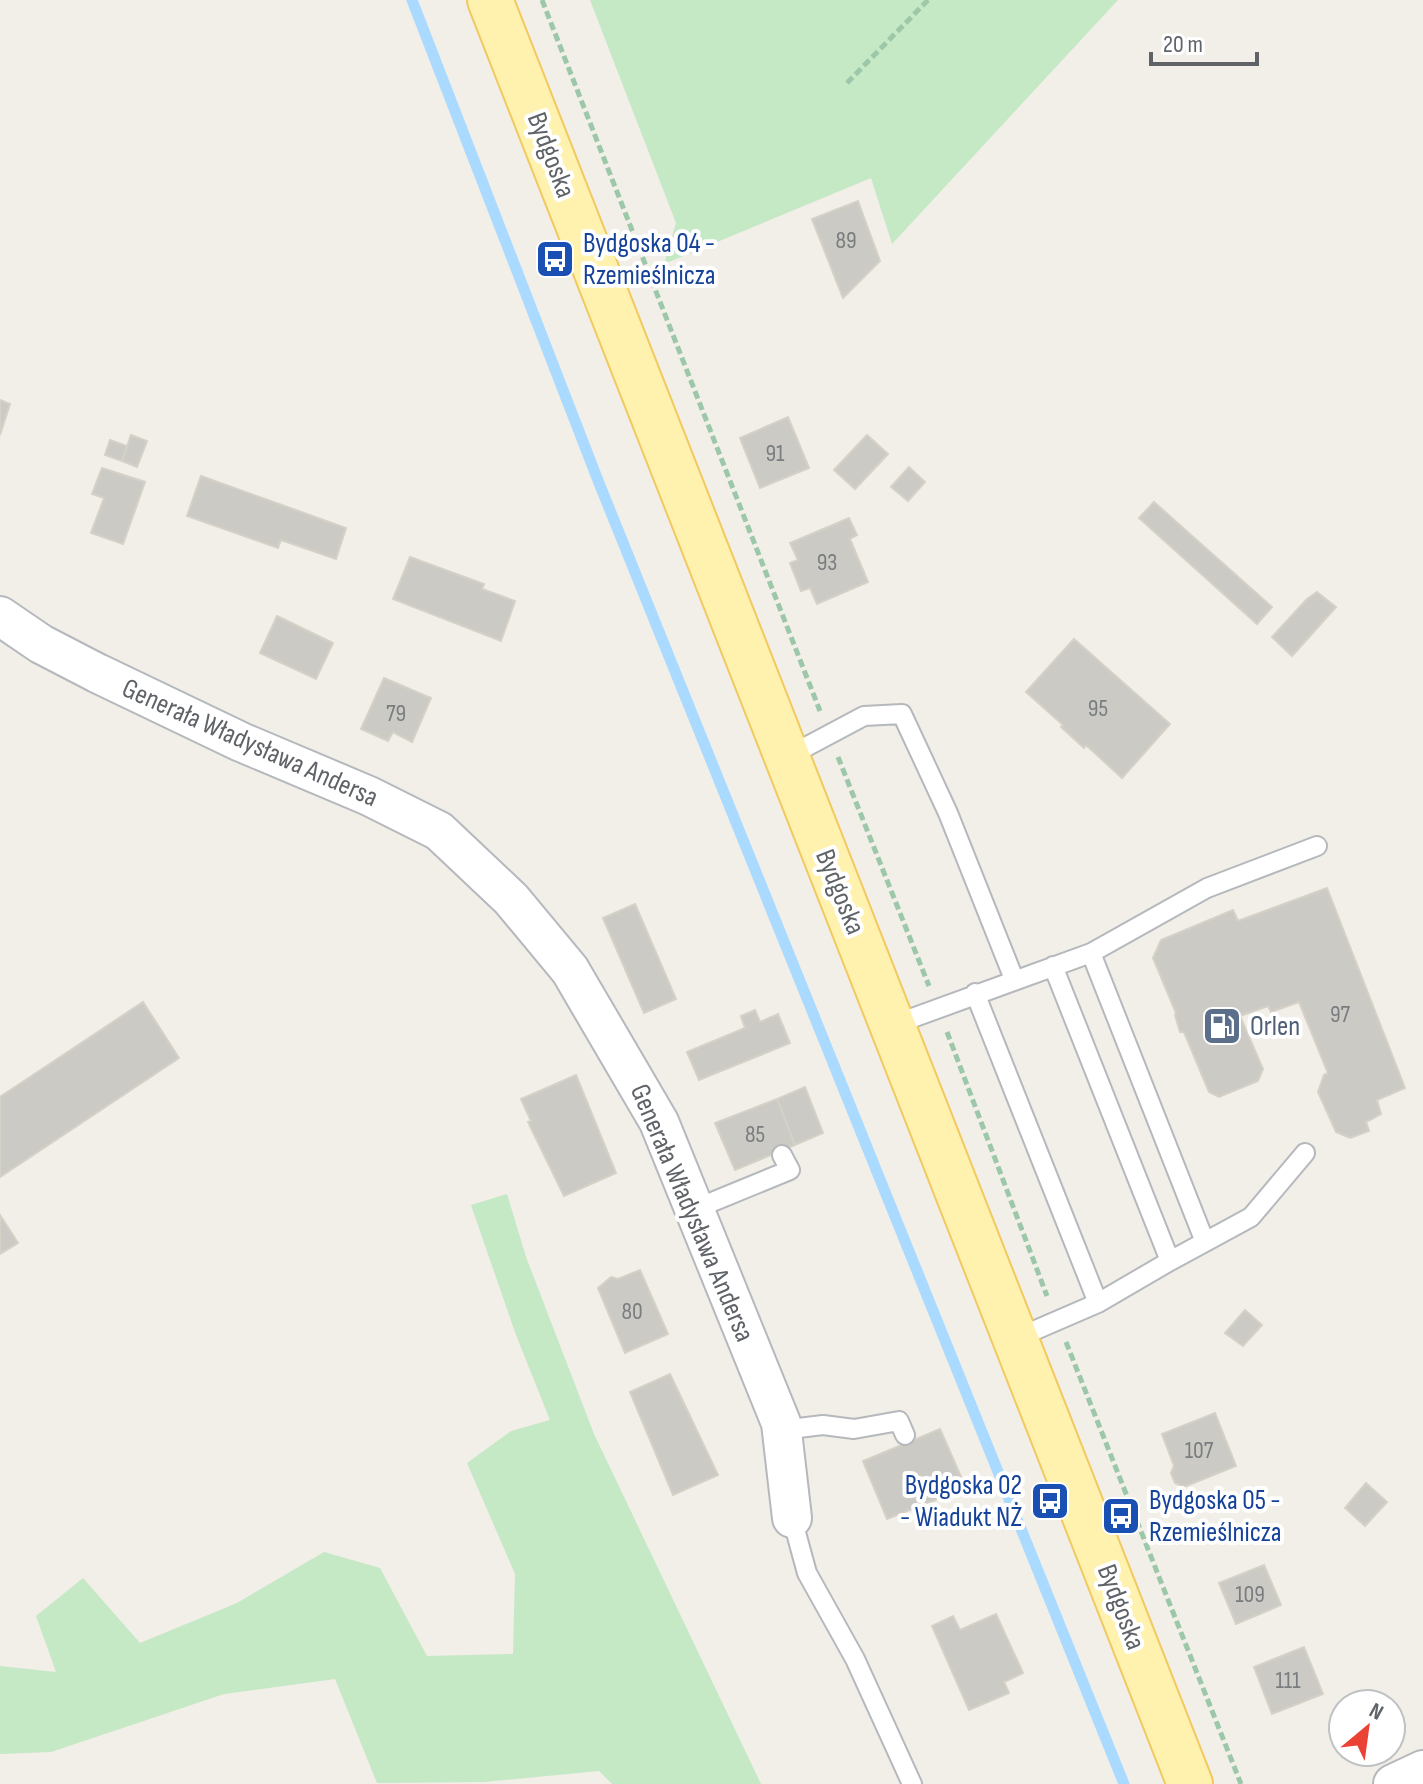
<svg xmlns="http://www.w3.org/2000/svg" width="1423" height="1784" font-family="'Sofia Sans Condensed',sans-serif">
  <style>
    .green { fill: #c5e8c5 }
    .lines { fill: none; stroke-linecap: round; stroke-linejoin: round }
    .stream { stroke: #aadaff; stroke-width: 11 }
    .building { fill: #cccac5; stroke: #d6d1c6; stroke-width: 2 }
    .service-casing { stroke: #b5b8bc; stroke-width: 22 }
    .minor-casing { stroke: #b5b8bc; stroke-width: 42 }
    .primary-casing { stroke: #f2c960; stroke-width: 48 }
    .path { stroke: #9cc7a9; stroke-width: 5; stroke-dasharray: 8 4; stroke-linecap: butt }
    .service { stroke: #fff; stroke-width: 18 }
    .minor { stroke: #fff; stroke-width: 38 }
    .primary { stroke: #fff2af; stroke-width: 44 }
    .labels { text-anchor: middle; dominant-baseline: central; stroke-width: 8; stroke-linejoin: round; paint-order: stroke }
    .number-label { font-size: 24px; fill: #7a7d7f }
    .street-label { font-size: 28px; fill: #5f6368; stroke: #fff }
    .transit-label { font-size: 28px; fill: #164399; stroke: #fff; text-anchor: start }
    .service-label { font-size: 28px; fill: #4e5e75; stroke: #fff; text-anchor: start }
  </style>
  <rect width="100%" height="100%" fill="#f1efe8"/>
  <path class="green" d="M590,0h528l-226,244 -21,-66 -207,86 12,-41z
    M507,1194l19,63 68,177 167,350h-149l-13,-13 -116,11 -106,1 -42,-104 -111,15 -173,58 -51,2v-88l56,6 -20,-56 47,-38 57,65 97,-40 87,-51 56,16 47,88 86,-2 2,-80 -48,-111 44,-32 39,-11 -34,-85 -45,-130z"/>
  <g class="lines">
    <path class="stream" d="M412,0l187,483 525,1301"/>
  </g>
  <path class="building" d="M858,201l22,60 -37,37 -31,-79z
    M0,400l10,4 -10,31z
    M788,417l21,51 -49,20 -20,-50z
    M131,435l16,6 -10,26 -15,-6z
    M867,435l21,19 -33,35 -21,-19z
    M110,440l17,6 -5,15 -17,-6z
    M909,467l16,15 -17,19 -17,-14z
    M102,468l43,14 -22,62 -32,-11 13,-35 -12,-4z
    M201,476l145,52 -10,31 -55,-19 -3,8 -91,-32z
    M1154,502l118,105 -15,17 -118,-106z
    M849,518l8,17 -7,4 18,43 -51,22 -7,-16 -9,3 -11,-28 8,-3 -8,-17z
    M410,557l74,27 -2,5 33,12 -14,40 -108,-42z
    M1317,592l19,15 -44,49 -20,-19 35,-38z
    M277,616l56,27 -17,36 -56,-26z
    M1074,639l96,85 -48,54 -36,-33 -2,3 -23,-21 2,-2 -37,-33z
    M384,678l47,20 -19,44 -19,-10 -5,9 -27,-12z
    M1327,888l78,200 -28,12 4,14 -15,8 3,9 -19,7 -14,-6 -18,-40 6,-17 4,-2 -29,-71 -28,10 -3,-6 -28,10 23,53 -5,12 -39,16 -10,-5 -25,-60h-4l-5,-17 1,-2 -23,-55 8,-18 72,-30 5,11z
    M635,904l41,95 -32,14 -41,-95z
    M143,1002l36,56 -179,119v-80z
    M755,1010l5,12 18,-8 12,29 -91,37 -12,-28 58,-24 -4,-12z
    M576,1075l40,98 -52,23 -36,-74 3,-1 -10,-22z
    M805,1087l18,46 -28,12 -18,-46z
    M777,1099l18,46 -60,25 -20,-47z
    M0,1215l18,28 -18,11z
    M640,1270l28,64 -43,19 -27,-65 13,-11 7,2z
    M1245,1310l17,15 -19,21 -18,-13z
    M670,1374l48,101 -45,20 -43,-103z
    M1215,1413l21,53 -52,21 -9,-4 -4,-10 3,-7 -12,-32z
    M940,1429l26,59 -79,31 -24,-58z
    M1366,1483l21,19 -22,24 -20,-18z
    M1264,1565l17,40 -45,19 -17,-41z
    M996,1614l27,59 -19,9 5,11 -40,17 -37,-84 21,-10 7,14z
    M1304,1647l19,47 -51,20 -18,-47z"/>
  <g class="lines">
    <g class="service-casing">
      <path id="service" d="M787,757l77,-41 38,-2 46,99 66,166
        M1091,953l114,289 -35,19
        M1053,966l117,295 -72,42
        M975,993l123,310 -81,35
        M893,1025l198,-72 116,-65 110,-42
        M695,1209l95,-39 -8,-15
        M1205,1242l46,-25 54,-64
        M782,1430l41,-5 31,4 45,-8 6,14
        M792,1518l15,55 48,86 57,125"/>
    </g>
    <g class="minor-casing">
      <path id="minor" d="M0,616l41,28 56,29 144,69 128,54 70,35 72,68 59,71 89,152 122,301 11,95
        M1393,1784l30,-14"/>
    </g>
    <g class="primary-casing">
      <path id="primary" d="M490,0l700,1784"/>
    </g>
    <path class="path" d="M542,0l278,711
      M847,83l81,-83
      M838,757l91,229
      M947,1032l100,264
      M1066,1342l175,442"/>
    <use href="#service" class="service"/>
    <use href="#minor" class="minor"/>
    <use href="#primary" class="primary"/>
  </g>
  <defs>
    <g id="bus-square" transform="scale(2)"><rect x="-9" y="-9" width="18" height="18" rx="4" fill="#1a4fb4" stroke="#fff"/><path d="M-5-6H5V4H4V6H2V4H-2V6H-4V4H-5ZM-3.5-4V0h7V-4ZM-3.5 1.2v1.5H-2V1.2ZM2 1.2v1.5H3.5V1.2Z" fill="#fff"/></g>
    <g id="fuel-square" transform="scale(2)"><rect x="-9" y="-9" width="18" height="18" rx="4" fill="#5c6f8a" stroke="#fff"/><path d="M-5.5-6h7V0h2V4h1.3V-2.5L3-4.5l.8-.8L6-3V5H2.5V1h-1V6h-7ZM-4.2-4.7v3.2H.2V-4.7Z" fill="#fff"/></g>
  </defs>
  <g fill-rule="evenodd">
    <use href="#bus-square" x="555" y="259"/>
    <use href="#fuel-square" x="1222" y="1026"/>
    <use href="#bus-square" x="1050" y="1501"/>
    <use href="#bus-square" x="1121" y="1516"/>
  </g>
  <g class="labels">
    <g class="number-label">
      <text x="846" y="240">89</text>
      <text x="775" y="453">91</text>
      <text x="827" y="562">93</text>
      <text x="1098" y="708">95</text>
      <text x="396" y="713">79</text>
      <text x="1340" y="1014">97</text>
      <text x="755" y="1134">85</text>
      <text x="632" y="1311">80</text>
      <text x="1199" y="1450">107</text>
      <text x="1250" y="1594">109</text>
      <text x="1288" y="1680">111</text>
    </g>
    <g class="street-label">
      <text transform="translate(551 155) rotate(69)">Bydgoska</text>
      <text transform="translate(250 743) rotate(24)">Generała Władysława Andersa</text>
      <text transform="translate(840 892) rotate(68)">Bydgoska</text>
      <text transform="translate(692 1213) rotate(67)">Generała Władysława Andersa</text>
      <text transform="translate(1121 1607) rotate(69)">Bydgoska</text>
    </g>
    <g class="transit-label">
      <text x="583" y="243">Bydgoska 04 -<tspan x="583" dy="32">Rzemieślnicza</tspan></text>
      <text x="1022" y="1485" text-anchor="end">Bydgoska 02<tspan x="1022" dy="32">- Wiadukt NŻ</tspan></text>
      <text x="1149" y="1500">Bydgoska 05 -<tspan x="1149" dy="32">Rzemieślnicza</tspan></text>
    </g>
    <g class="service-label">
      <text x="1250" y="1026">Orlen</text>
    </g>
  </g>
  <g transform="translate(1367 1728) rotate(29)"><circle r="38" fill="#ffffff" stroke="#bfc1c3" stroke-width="2"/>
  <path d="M0-6L14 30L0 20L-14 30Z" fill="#ea4335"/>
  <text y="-12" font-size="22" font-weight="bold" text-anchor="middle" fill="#5f6368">N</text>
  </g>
  <path d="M1151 52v12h106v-12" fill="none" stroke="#5f6368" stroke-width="4"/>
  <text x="1163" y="52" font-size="24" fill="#5f6368" stroke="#ffffff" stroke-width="6" paint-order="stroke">20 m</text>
</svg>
